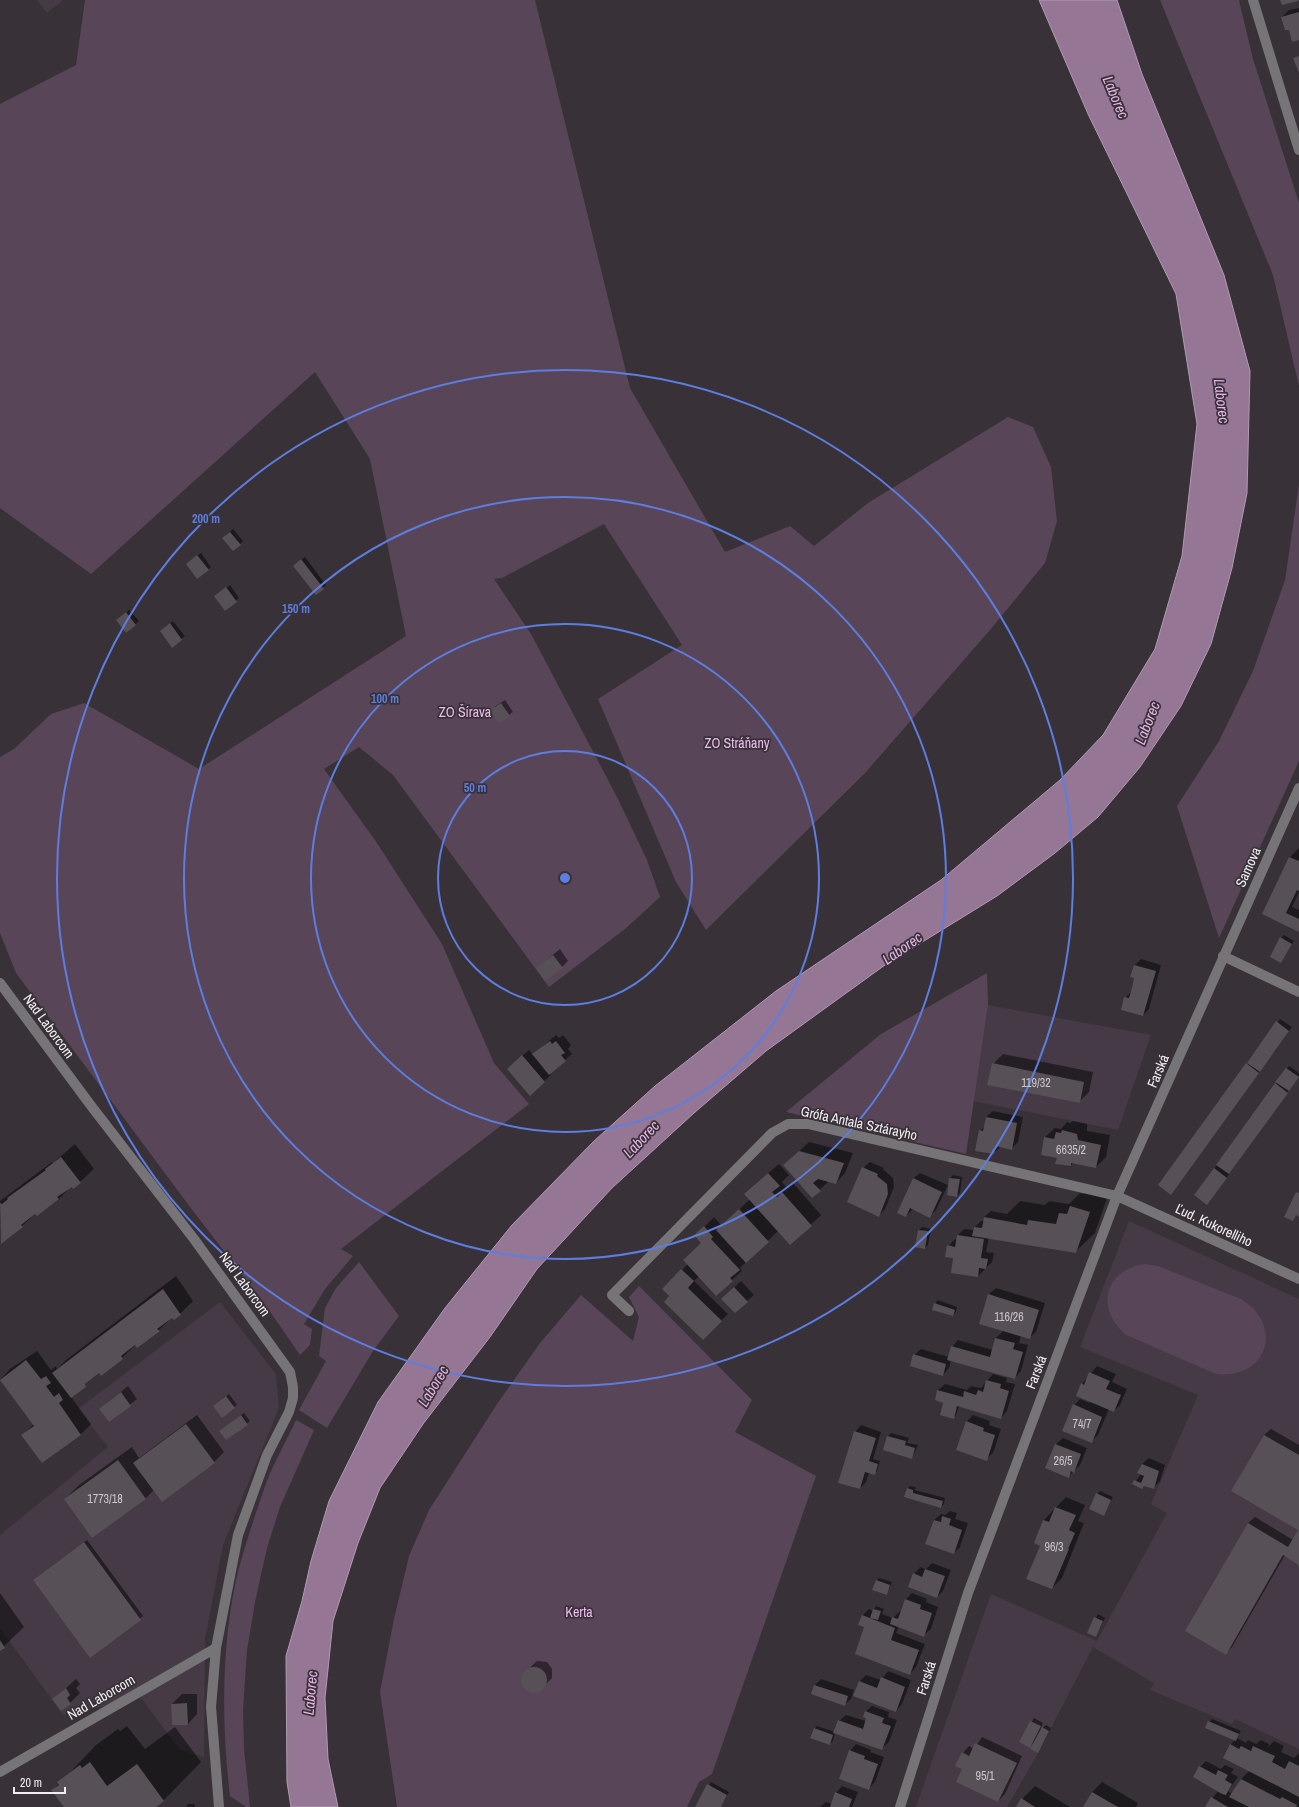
<svg xmlns="http://www.w3.org/2000/svg" width="1299" height="1807" font-family="'Archivo Narrow',sans-serif">
  <style>
    .built { fill: #453a45 }
    .green { fill: #584558 }
    .water { fill: #957695; stroke: #b19ab1 }
    .shadow { fill: #0007 }
    .building { fill: #575056 }
    .lines { fill: none; stroke-linecap: round; stroke-linejoin: round }
    .minor { stroke: #777477; stroke-width: 10 }
    .ring { fill: none; stroke: #5d7ee0; stroke-width: 2 }
    .labels { text-anchor: middle; dominant-baseline: central; stroke-width: 3.5; stroke-linejoin: round; paint-order: stroke }
    .number-label { font-size: 12px; fill: #cbc6ca }
    .park-label { font-size: 14px; fill: #efbcee; stroke: #383238 }
    .street-label { font-size: 14px; fill: #f2eef1; stroke: #383238 }
    .water-label { font-size: 15px; font-style: italic; fill: #e6b3e6; stroke: #383238 }
    .centre { fill: #5d7ee0; stroke: #383238; stroke-width: 2 }
    .ring-label { font-size: 12px; text-anchor: middle; font-weight: bold; fill: #5d7ee0; stroke: #383238; stroke-width: 3.5; stroke-linejoin: round; paint-order: stroke }
  </style>
  <rect width="100%" height="100%" fill="#383238"/>
  <path class="built" d="M37,0h26l-16,13z
    M988,1005l163,30 -33,95 -145,-29z
    M1129,1221l170,78v450l-64,-30 -3,5 -82,-34 4,-7 -61,-36 -55,106 -31,54h-91l75,-213 106,47 70,-128 -16,-9 47,-109 -118,-48z
    M220,1302l56,72 3,34 -56,137 -18,94 -1,118 -25,-8 -38,-51 -78,17 -63,-87v-93l108,-88 -30,-38z"/>
  <path class="green" d="M85,0h450l95,388 95,164 65,-26 24,20 54,-43 140,-86 25,10 18,40 6,54 -12,42 -55,67 -125,143 -159,157 -30,-48 -78,-183 84,-54 -78,-121 -102,54 -8,1 37,55 86,163 30,63 13,37 -35,32 -76,58 -156,-212 -34,-28 -35,22 53,74 65,101 52,119 35,41 -188,145 12,7 -28,33 -21,35 8,5 -2,16 -10,10 -38,-55 -69,-89 -177,-238 -16,-40v-176l14,-8 37,-35 33,-11 115,66 207,-133 -36,-177 -55,-87 -224,202 -91,-66v-404l76,-39z
    M1160,0h79l14,59 46,144v183l-26,-111z
    M1299,484v277l-80,177 -42,-132 42,-65 34,-70 32,-91z
    M987,973l1,32 -22,149 -180,-42 95,-78z
    M359,1262l40,54 -26,35 -46,77 -28,-18 27,-49 -7,-5 6,-48 11,-20z
    M1145,1264l13,2 83,33c44,27 26,81 -25,75l-90,-39c-31,-26 -22,-65 19,-71z
    M639,1286l113,114 -17,32 81,44 -104,298 -13,8 -12,25h-290l-17,-115 14,-73 15,-63 20,-46 68,-106 43,-61 41,-48 52,46 6,-24 -10,-20z
    M296,1420l18,10 -34,77 -13,41 -12,54 -8,48 -4,60 1,39 6,58h-4l-16,-11c-9,-74 -9,-160 10,-232 7,-24 15,-49 23,-72 8,-25 22,-48 33,-72z"/>
  <path class="water" d="M1039,0h78l25,74 82,201 26,96 -3,122 -15,75 -21,76 -30,62 -41,61 -42,50 -43,36 -58,43 -112,69 -119,86 -72,62 -82,75 -75,81 -47,68 -67,87 -43,64 -22,55 -25,78 -8,77 3,61 10,48h-47l-4,-25 -1,-126 16,-55 9,-40 18,-60 49,-99 67,-94 67,-83 82,-84 61,-55 121,-95 165,-111 119,-100 43,-45 52,-86 27,-93 15,-132 -21,-130 -88,-180z"/>
  <path class="shadow" d="M1299,8v31l-10,-11 -7,-11 7,-7z
    M233,529l10,12 -3,3 -14,-9z
    M201,553l10,14 -13,11 -8,-17z
    M305,557l21,28 -10,9 -19,-31z
    M230,585l9,13 -14,12 -7,-16z
    M129,610l10,11 -12,11 -7,-15z
    M173,621l12,15 -13,10 -8,-18z
    M505,700l8,12 -14,10 -5,-15z
    M1299,848v44l-7,15 7,3v21l-36,-17 27,-57z
    M1284,935l10,6 -13,21v-24z
    M560,949l8,12 -6,6 -25,1z
    M1141,959l20,6 -12,44 -6,6 -18,-17 7,-7 4,-13 -1,-13z
    M1280,1019l12,8 -118,163 -15,-5z
    M556,1035l3,3 4,-3 8,10 -3,4 4,5 -22,19 1,2 -21,19 -15,-32 14,-12 4,5z
    M1003,1054l90,18 -4,20 -10,10 -86,-38z
    M1289,1066l10,7v3l-89,125 4,-32z
    M993,1111l30,6 -5,25 -6,6 -11,-2 -7,7 -14,-22 5,-5 1,-9z
    M1073,1121l14,3v7l23,4 -4,22 -10,10 -22,-5 -3,3 -13,-7 -13,-21 10,-9 6,1 6,-7 3,1z
    M809,1142l44,11 -8,20 -9,10 -7,-2 -17,16 -18,-41z
    M75,1144l19,25 -14,13 -8,3 -13,14 -22,16 -1,-2 -14,13 -21,16 -1,-41 52,-39 1,1z
    M870,1162l14,6 -1,1 10,9 1,9 -9,22 -7,7 -15,-48z
    M779,1164l10,11 -7,7 5,6 6,-5 28,32 -31,29 -12,-13 -38,37 2,3 -10,9 -33,-4 -5,5 34,33 -25,24 -40,-49 25,-25 14,-22 -6,-7 18,-18 8,9 28,-27 5,-15z
    M920,1173l28,12 -12,25 -6,6 -17,-7 -7,7 7,-37z
    M953,1175l9,2 -2,16 -3,3 -7,-18z
    M1090,1187l19,5 -14,41 -20,19 -86,-15 -3,15 8,1 -2,9 -14,14 -24,-19 -6,-11 7,-7 2,1 1,-5 6,-6 10,1 1,-3 6,-6h3v-4l7,-6 16,3 13,-13 25,4 4,-4 20,3 11,-11 3,1z
    M922,1227l9,2 -3,16 -3,3 -6,-18z
    M176,1276l17,25 -13,13 -8,3 -13,13 -23,14 -14,14 -23,14 -28,25 20,27 -10,10 -39,28 -19,-27 11,-11 -33,-45 9,-10 27,-18 14,19 5,-4 1,3 9,-9z
    M741,1281l13,14 -7,6 -18,-9z
    M996,1288l49,15 -9,29 -7,6 -8,-2 -2,7 9,2 -7,26 -6,7 -64,-18 -2,8 -6,7 -29,-20 7,-6 28,8 3,-10 6,-7 35,10 3,-12 8,-8 -15,-36z
    M938,1300l19,7 -1,5 -3,3 -18,-12z
    M1097,1366l19,8 -4,8 15,7 -7,16 -6,6 -5,-2 -11,26 -7,7 -17,-37 6,-6 10,4 1,-2 -9,-17z
    M993,1374l14,4 -1,4 9,2 -8,27 -6,7 -42,-12 -3,9 -3,3 -15,-28 7,-6 22,6 4,-4 10,2z
    M128,1386l9,13 -28,22 -9,-12z
    M229,1394l8,11 -3,2 -17,-4z
    M244,1413l6,8 -23,18 -3,-11z
    M197,1415l27,37 -10,10 -52,39 -8,-11 -8,8 -53,38 -28,-37 14,-14 53,-38 7,11z
    M973,1415l17,6 -1,4 12,4 -8,24 -7,6 -20,-37z
    M861,1425l20,7 -8,27 7,2 -3,10 -3,3 -5,-2 -3,10 -6,6 -5,-56z
    M1271,1429l28,16v85l-35,-95z
    M891,1433l18,5 -2,5 11,2 -6,13 -28,-8 4,-14z
    M1063,1438l24,10 -7,17 -12,12 -21,-9 9,-24z
    M1149,1458l16,7 -5,16 -7,7 -8,-3 -3,3 -8,-4 7,-10 1,-10z
    M910,1486l6,1 -1,3 30,8 -1,6 -3,3 -36,-10 2,-8z
    M1100,1491l13,6 -9,17 -7,-20z
    M1066,1497l19,8 -7,16 6,2 -22,55 -10,10 -11,-43 3,-25z
    M950,1511l7,2 -2,6 13,4 -8,24 -6,6 -20,-33 7,-6 4,1z
    M1255,1517l38,23 6,-10v37l-1,-4 -13,-8 -53,92 -6,6 22,-130z
    M87,1540l56,76 -53,40 -53,-79z
    M932,1563l19,7 -8,21 -6,6 -23,-23 6,-7 6,2z
    M879,1578l13,4 -5,12 -11,-13z
    M0,1593l24,34 -24,23z
    M912,1593l15,6 -1,3 12,5 -7,22 -7,6 -25,-9 -3,7 29,11 -9,23 -6,7 -45,-47 -3,-11 7,-7 4,2 3,-5 8,3 -2,5 11,4 7,-7 2,1 3,-12z
    M1098,1614l7,4 -9,18 -8,-4z
    M537,1661l10,1 5,7v9l-13,13 -10,1 -6,-7v-11z
    M888,1671l23,9 -9,24 -6,7 -36,-30 6,-6 15,5z
    M76,1679l4,5 -4,4 4,5 -10,10 -16,-4z
    M821,1679l33,11 -3,9 -7,6 -29,-20z
    M182,1694h15v20l-9,10 -16,-20z
    M872,1706l17,6 -1,5 9,3 -8,22 -7,6 -47,-15 -2,8 -3,3 -16,-15 3,-3 18,6 4,-11 7,-6 20,6 1,-3 -2,-6z
    M1034,1718l9,5 -3,7 6,-5 5,3 -13,24 -3,-10 -6,5 -9,-5z
    M1212,1719l29,12 -4,7 9,5 2,-3 8,4 5,-4 8,4 -1,3 6,-6 10,5 -3,6 13,6 5,-5v54h-93l12,-16 -18,-24 6,-6 15,8 4,-4 9,4 -3,4 7,4 -10,14 4,3 9,-15 9,-9 -20,-25 6,-6 -27,-17z
    M127,1726l18,23 30,-22 26,35 -37,38 -10,7h-89l-12,-17 43,-45 22,-16 2,2z
    M982,1737l40,19 -17,38 -7,7 -35,-32v-16l6,-7 5,3z
    M856,1744l15,6 -1,2 14,5 -9,25 -7,7 -18,-38z
    M711,1782l18,10 -8,15h-25z
    M1102,1782l36,21 -2,4h-52l8,-15z
    M842,1786l16,6 -6,15h-32l6,-5 6,2 4,-11z
    M1035,1786l35,21h-53l5,-8z
    M188,1804h6l1,3h-9z"/>
  <path class="building" d="M1280,0h18v1l-16,4z
    M1299,12v28l-7,2 -3,-12h-4l-4,-13z
    M1299,56v17l-6,-15z
    M230,532l11,13 -8,6 -11,-13z
    M197,555l12,15 -12,9 -11,-15z
    M301,559l23,30 -8,6 -23,-29z
    M226,587l11,15 -12,9 -11,-15z
    M126,612l10,13 -10,8 -10,-13z
    M170,623l12,17 -10,8 -12,-17z
    M501,703l9,13 -11,8 -9,-14z
    M1289,857l10,4v30l-2,-1 -11,23 13,6v13l-37,-18z
    M1280,937l12,7 -11,19 -11,-6z
    M553,955l10,13 -18,13 -9,-13z
    M1134,965l22,6 -13,45 -22,-6 3,-13 5,1 3,-10 2,-10 -4,-1z
    M1276,1021l13,10 -29,41 -13,-9z
    M550,1041l2,3 4,-3 9,12 -4,2 5,6 -17,14 -17,-21z
    M522,1055l23,27 -15,14 -23,-27z
    M992,1063l92,19 -4,21 -93,-18z
    M1246,1063l13,10 -88,122 -13,-10z
    M1286,1068l13,9 -10,14 -14,-9z
    M1275,1083l13,10 -59,81 -13,-9z
    M986,1117l31,6 -5,27 -16,-4 -2,8 -19,-3 4,-21 4,1z
    M1062,1130l15,4 1,6 23,5 -5,23 -25,-5v3l-16,-2 2,-6 -16,-3 3,-18 10,2 2,-7 5,1z
    M799,1151l45,12 -8,21 -18,-5 -5,4 8,8 -9,7 -29,-33z
    M61,1157l20,26 -8,6 -1,-2 -15,10 2,2 -22,17 -2,-2 -14,11 2,2 -22,17 -1,-41 2,1 6,-5 -1,-1 39,-28 -1,-1z
    M862,1167l16,7 -1,2 10,8 1,10 -9,23 -32,-15z
    M1214,1168l13,10 -20,27 -13,-10z
    M768,1173l12,13 -8,6 5,5 5,-5 30,34 -22,19 -46,-51z
    M913,1178l29,14 -12,26 -20,-10 -4,9 -9,-4z
    M949,1178l11,1 -3,18 -10,-2z
    M1296,1192l3,1v24l-3,-2 -3,6 -9,-4z
    M1070,1206l20,6 -14,41 -104,-17 2,-9 8,1 2,-11 43,8 1,-5 28,4 3,-11 8,1z
    M739,1209l30,33 -23,21 -30,-33z
    M704,1226l9,11 -2,2 29,31 -10,8 3,3 -17,15 -33,-36 18,-17 -7,-8z
    M918,1230l10,1 -3,18 -10,-2z
    M957,1235l27,4 -3,19 7,1 -2,10 -7,-1 -1,9 -27,-4 2,-15 -8,-1 2,-12 8,2z
    M681,1269l13,12 -6,7 34,33 -19,19 -39,-38 5,-6 -7,-7z
    M734,1287l14,15 -13,11 -14,-14z
    M163,1289l18,26 -7,5 -2,-2 -15,11 3,2 -23,17 -2,-3 -14,11 2,3 -22,17 -2,-3 -14,11 1,3 -15,11 -19,-25z
    M988,1294l51,16 -9,29 -51,-15z
    M934,1303l21,7 -2,6 -21,-6z
    M995,1338l20,5 -2,6 10,3 -8,27 -68,-19 4,-14 39,11z
    M913,1354l33,10 -3,12 -33,-10z
    M26,1360l15,19 5,-3 5,7 -5,3 8,11 5,-4 4,7 -4,3 22,32 -39,28 -21,-28 13,-9 -34,-46z
    M1089,1372l21,9 -4,8 15,6 -7,17 -38,-16 5,-13 3,2z
    M986,1380l15,4 -1,4 9,3 -8,28 -44,-13 -3,13 -14,-4 3,-12 -8,-3 2,-10 26,7 1,-6 12,4 2,-5 5,2z
    M121,1392l10,14 -22,16 -10,-13z
    M226,1396l9,12 -13,10 -9,-12z
    M1073,1404l29,13 -10,26 -30,-12z
    M241,1415l7,10 -22,15 -7,-9z
    M966,1421l18,7 -1,3 12,4 -8,26 -31,-11z
    M186,1424l29,39 -53,39 -29,-39z
    M854,1431l22,7 -7,23 9,3 -3,11 -10,-3 -5,17 -22,-6z
    M1264,1435l35,20v113l-2,-4 -14,-9 -57,100 -41,-24 63,-108 40,24 10,-17 -67,-39z
    M887,1436l19,5 -1,4 10,3 -3,11 -29,-9z
    M1055,1444l26,10 -7,19 -3,-2 -2,7 -24,-10z
    M118,1460l28,39 -54,39 -28,-39z
    M1142,1464l17,7 -5,18 -10,-3 -2,3 -10,-5 2,-4 7,3 3,-7 -7,-3z
    M907,1488l6,2v3l30,8 -2,7 -37,-11z
    M1096,1493l15,7 -7,16 -15,-7z
    M1055,1507l21,8 -7,15 6,3 -7,16h1l-17,40 -26,-10 14,-33 -6,-3 9,-23 6,2z
    M942,1516l9,3 -2,6 13,5 -8,24 -29,-10 9,-24 7,2z
    M84,1542l57,78 -51,38 -57,-78z
    M925,1569l20,7 -8,22 -29,-11 5,-14 9,4z
    M876,1580l14,5 -3,10 -15,-5z
    M905,1599l16,6 -1,4 12,4 -8,24 -34,-13 2,-7 6,2z
    M873,1609l8,2 -3,9 -8,-2z
    M862,1615l33,13 -4,12 28,10 -9,25 -55,-21 9,-27 -6,-2z
    M1094,1617l9,4 -7,16 -9,-4z
    M0,1640l5,8 -5,3z
    M521 1680a13 13 0 1 1 26 0a13 13 0 1 1-26 0Z
    M881,1677l24,10 -9,25 -43,-16 6,-15 18,7z
    M814,1685l34,11 -3,10 -34,-12z
    M66,1688l4,7 -3,3 4,6 -10,7 -9,-12z
    M187,1703l1,22h-16l-1,-21z
    M865,1711l19,7 -2,5 9,3 -9,24 -49,-17 5,-13 25,9 3,-11 -3,-1z
    M1030,1721l11,5 -11,22 -11,-6z
    M1208,1721l31,13 -3,7 -31,-13z
    M1042,1727l7,4 -11,22 -8,-4z
    M814,1728l19,7 -3,10 -20,-7z
    M975,1743l42,20 -19,39 -42,-20 6,-13 -7,-3 7,-14 7,4z
    M1230,1744l9,5 2,-3 10,5 2,-5 22,10 -3,6 13,7 4,-8 10,5v31l-76,-39z
    M849,1750l16,6 -1,3 14,5 -9,26 -30,-11z
    M90,1762l17,24 30,-22 27,37 -8,6h-92l-13,-17 8,-5 -2,-3 23,-17 2,3z
    M1199,1766l17,9 2,-5 10,5 -3,5 7,4 -6,11 -4,-1 -29,-17z
    M1241,1779l39,20 2,-2 15,8 -1,2h-47l-20,-10z
    M707,1784l20,11 -6,12h-26z
    M835,1792l17,7 -3,8h-19z
    M1092,1792l26,15h-35z
    M1211,1797l17,10h-23z
    M1021,1798l14,9h-19z"/>
  <g class="lines">
    <path class="minor" d="M1253,0l46,150
      M1223,956l76,36
      M0,983l92,124 102,132 96,133 3,15v11l-4,14 -22,43 -29,80 -22,113 -5,59 8,100
      M629,1311l-17,-16 160,-162 16,-9h20l309,72 182,83
      M0,1772l216,-124
      M900,1807l68,-214 149,-397 182,-408"/>
  </g>
  <g class="ring">
    <circle cx="565" cy="878" r="127"/>
    <circle cx="565" cy="878" r="254"/>
    <circle cx="565" cy="878" r="381"/>
    <circle cx="565" cy="878" r="508"/>
  </g>
  <g class="labels">
    <g class="number-label">
      <text x="1036" y="1083">119/32</text>
      <text x="1071" y="1150">6635/2</text>
      <text x="1009" y="1317">116/26</text>
      <text x="1082" y="1424">74/7</text>
      <text x="1063" y="1461">26/5</text>
      <text x="105" y="1499">1773/18</text>
      <text x="1054" y="1547">96/3</text>
      <text x="985" y="1776">95/1</text>
    </g>
    <g class="park-label">
      <text x="465" y="712">ZO Šírava</text>
      <text x="737" y="743">ZO Stráňany</text>
      <text x="579" y="1612">Kerta</text>
    </g>
    <g class="street-label">
      <text transform="translate(1248 867) rotate(-66)">Samova</text>
      <text transform="translate(49 1026) rotate(54)">Nad Laborcom</text>
      <text transform="translate(1158 1071) rotate(-67)">Farská</text>
      <text transform="translate(859 1123) rotate(12)">Grófa Antala Sztárayho</text>
      <text transform="translate(1214 1225) rotate(25)">Ľud. Kukorelliho</text>
      <text transform="translate(245 1284) rotate(54)">Nad Laborcom</text>
      <text transform="translate(1036 1372) rotate(-69)">Farská</text>
      <text transform="translate(926 1678) rotate(-72)">Farská</text>
      <text transform="translate(101 1697) rotate(-30)">Nad Laborcom</text>
    </g>
    <g class="water-label">
      <text transform="translate(1116 97) rotate(67)">Laborec</text>
      <text transform="translate(1222 401) rotate(83)">Laborec</text>
      <text transform="translate(1147 723) rotate(-69)">Laborec</text>
      <text transform="translate(902 948) rotate(-35)">Laborec</text>
      <text transform="translate(641 1139) rotate(-47)">Laborec</text>
      <text transform="translate(433 1386) rotate(-59)">Laborec</text>
      <text transform="translate(310 1693) rotate(-85)">Laborec</text>
    </g>
  </g>
  <circle cx="565" cy="878" r="6" class="centre"/>
  <g class="ring-label">
    <text x="206" y="523">200 m</text>
    <text x="296" y="613">150 m</text>
    <text x="385" y="703">100 m</text>
    <text x="475" y="792">50 m</text>
  </g>
  <path d="M14 1787v6h51v-6" fill="none" stroke="#f2eef1" stroke-width="2"/>
  <text x="20" y="1787" font-size="12" fill="#f2eef1" stroke="#383238" stroke-width="3" paint-order="stroke">20 m</text>
</svg>
